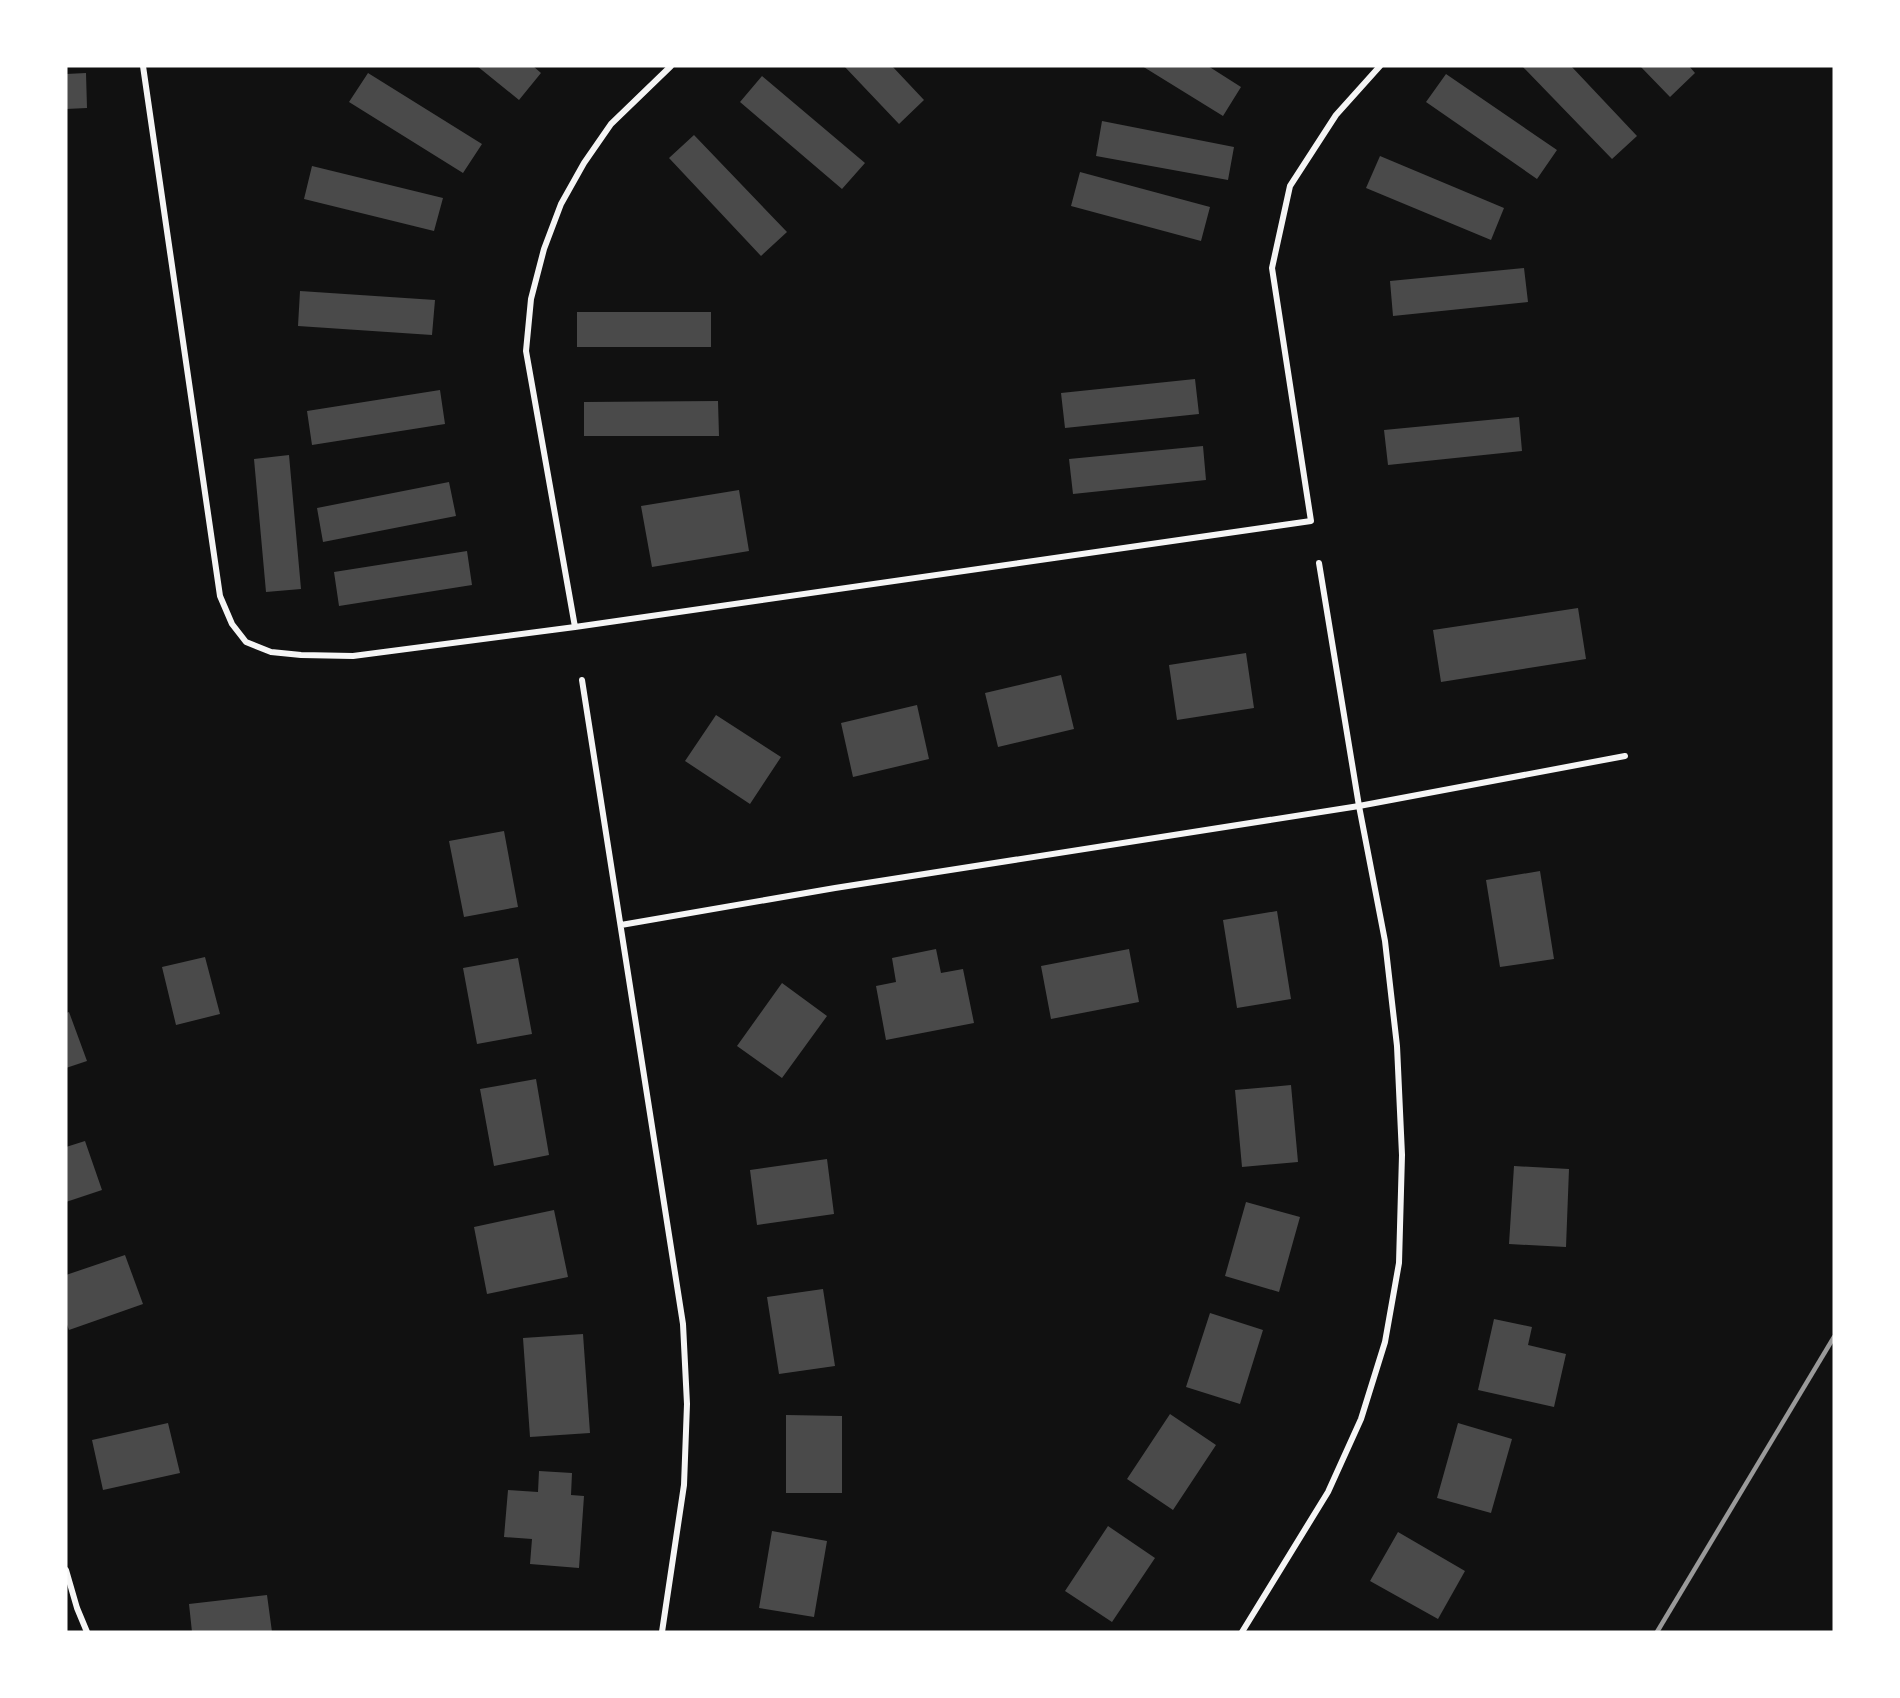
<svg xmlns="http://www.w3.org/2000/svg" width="1900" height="1698" font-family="'Noto Sans',sans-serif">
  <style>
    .building { fill: #4a4a4a }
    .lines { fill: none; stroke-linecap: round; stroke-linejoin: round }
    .minor { stroke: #f5f5f5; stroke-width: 6 }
    .rail { stroke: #9a9a9a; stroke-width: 4.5 }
  </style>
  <rect width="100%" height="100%" fill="#111"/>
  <path class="building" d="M477,66h56l8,7 -22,27z
    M844,66h48l32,34 -25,24z
    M1142,66h66l33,21 -18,29z
    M1522,66h49l66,70 -25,23z
    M1640,66h49l6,7 -25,24z
    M86,73l1,35 -21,1v-35z
    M368,73l114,71 -19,29 -114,-71z
    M1446,74l111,76 -20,29 -111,-77z
    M762,76l103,87 -23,26 -102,-87z
    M1102,121l132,26 -6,33 -132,-24z
    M694,135l93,97 -26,24 -92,-98z
    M1380,156l124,52 -13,32 -125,-52z
    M312,166l131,32 -9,33 -130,-32z
    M1080,172l130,35 -9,34 -130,-35z
    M1524,268l4,34 -135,14 -3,-35z
    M300,291l135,9 -3,35 -134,-9z
    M577,312h134v35h-134z
    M1195,379l4,35 -134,14 -4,-35z
    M440,390l5,34 -133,21 -5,-34z
    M718,401l1,35h-135v-34z
    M1519,417l3,34 -134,14 -4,-35z
    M1203,446l3,34 -133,14 -4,-35z
    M289,455l12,134 -35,3 -12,-133z
    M449,482l7,34 -133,26 -6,-34z
    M739,490l10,61 -97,16 -11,-61z
    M467,551l5,34 -133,21 -5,-34z
    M1578,608l8,51 -145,23 -8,-52z
    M1246,653l8,55 -77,12 -8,-55z
    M1061,675l13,54 -76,18 -13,-54z
    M917,705l12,54 -76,18 -12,-54z
    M716,715l65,42 -31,47 -65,-43z
    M504,831l14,76 -54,10 -15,-76z
    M1540,871l14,88 -54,8 -14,-87z
    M1277,911l14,88 -54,9 -14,-88z
    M936,949l5,24 22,-4 11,54 -88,17 -10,-54 20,-4 -4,-24z
    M1129,949l10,53 -88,17 -10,-53z
    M205,957l15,57 -44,11 -14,-58z
    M518,958l14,76 -55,10 -14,-76z
    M782,983l45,33 -45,62 -45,-32z
    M69,1012l18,49 -21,7v-55z
    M536,1079l13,76 -55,11 -14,-77z
    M1291,1085l7,77 -56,5 -7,-77z
    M85,1141l17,49 -36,12v-55z
    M827,1159l7,55 -77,11 -7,-55z
    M1514,1166l55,3 -3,78 -57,-3z
    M1246,1202l54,15 -21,75 -54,-16z
    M554,1210l14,67 -81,17 -13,-67z
    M125,1255l18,49 -74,26 -3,-8v-47z
    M823,1289l12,77 -56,8 -12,-77z
    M1210,1313l53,17 -23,74 -54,-17z
    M1494,1319l38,8 -4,18 38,9 -12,53 -76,-17z
    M583,1334l7,99 -60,4 -7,-99z
    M1170,1414l46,31 -43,65 -46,-31z
    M786,1415l56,1v77h-56z
    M168,1423l12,50 -77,17 -11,-50z
    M1458,1423l54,16 -21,74 -54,-15z
    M539,1471l33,2 -1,22 13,1 -5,72 -49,-4 2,-25 -28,-2 4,-47 30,2z
    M1108,1526l47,32 -43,64 -47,-31z
    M772,1531l55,10 -13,76 -55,-9z
    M1398,1532l67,39 -27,48 -68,-38z
    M267,1595l5,37h-80l-3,-28z"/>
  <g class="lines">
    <path class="minor" d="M143,66l77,530 12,28 14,18 25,10 30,3 52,1 222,-29 736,-106 -39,-253 18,-82 46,-71 44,-49
      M575,627l-49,-276 5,-52 13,-50 17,-45 23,-41 27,-39 60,-58
      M582,680l101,644 4,80 -3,81 -22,147
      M621,925l214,-37 524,-82 266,-50
      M66,1570l11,38 10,24
      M1242,1632l86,-140 33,-73 24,-77 14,-79 3,-108 -5,-109 -12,-105 -26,-135 -40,-243"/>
    <path class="rail" d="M1657,1632l177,-295"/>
  </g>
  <rect width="1900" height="1698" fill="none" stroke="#ffffff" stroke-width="135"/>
</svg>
